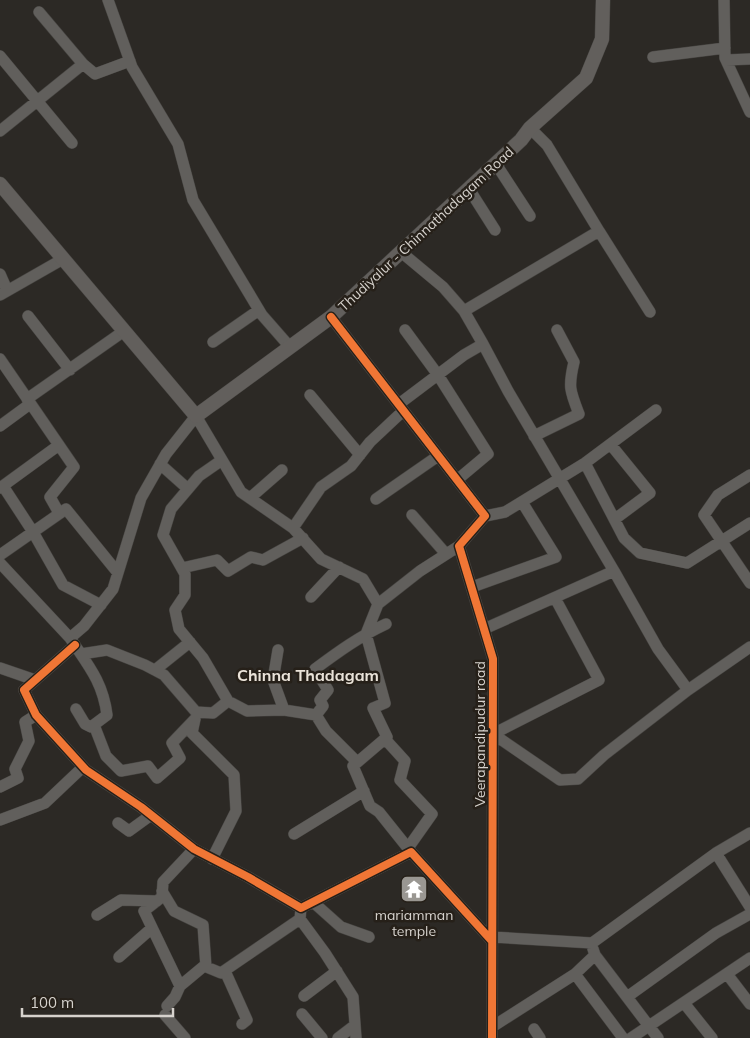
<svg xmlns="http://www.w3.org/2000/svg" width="750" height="1038" font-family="Mulish,sans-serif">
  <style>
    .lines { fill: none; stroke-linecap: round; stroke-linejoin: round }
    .minor-casing { stroke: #464441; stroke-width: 12 }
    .major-casing { stroke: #464441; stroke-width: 15 }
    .minor { stroke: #615f5c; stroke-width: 11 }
    .major { stroke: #625f5c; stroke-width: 14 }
    .cycleway-casing { stroke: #262019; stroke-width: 11 }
    .cycleway { stroke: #f07635; stroke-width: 8 }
    .labels { text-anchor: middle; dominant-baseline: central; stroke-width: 5; stroke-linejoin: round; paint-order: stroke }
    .street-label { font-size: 14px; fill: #d6d2cd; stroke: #262019 }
    .poi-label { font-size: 14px; fill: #d6d2cd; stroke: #262019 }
    .quarter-label { font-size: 16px; font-weight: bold; fill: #eae3d9; stroke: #262019 }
  </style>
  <rect width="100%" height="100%" fill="#2c2925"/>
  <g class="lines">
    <g class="minor-casing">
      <path id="minor" d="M108,0l24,67 46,77 15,56 69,115 28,32
        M724,0l1,58 25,54
        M39,12l44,52
        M0,56l72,87
        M653,57l72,-9
        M726,60l24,-1
        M0,131l83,-67 12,10 35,-13
        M496,164l34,52
        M469,189l26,41
        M599,231l51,81
        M401,252l42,35 21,24 19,33
        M0,274l7,16
        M0,295l63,-36
        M464,311l135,-80 -52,-86 -17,-17
        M28,316l42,54
        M331,317l154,199 -26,30 34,113 -1,379
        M405,330l33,45 50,79 -31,26
        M213,342l46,-32
        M0,359l74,108 -24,30 9,16
        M310,395l50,60
        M27,399l97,-68
        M399,404l65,-49 19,-11 25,47 106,180 -130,58
        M0,426l30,-22
        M534,436l45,-22c-9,-23 -11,-27 -5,-52l-17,-32
        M611,445l39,48 -35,26
        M585,463l39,75 16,15 47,10 63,-40
        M160,464l28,25
        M750,475l-32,20 -14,20 46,68
        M3,486l30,46 30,53 38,20
        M0,488l59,-43
        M250,498l32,-28
        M376,499l62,-43
        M412,515l34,39
        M485,516l20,-4 80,-49 71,-53
        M293,528l28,-41 30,-21 19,-24 33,-31
        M0,555l66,-46 52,64
        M0,563l70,75
        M182,568l35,-8 11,11 23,-14 12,3 40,-22
        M472,587l84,-30 -34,-55
        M311,597l28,-30
        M555,598l44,82 -106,54 67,46 18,-1 26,-24 84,-65 -30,-41 -44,-78
        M75,645l-51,45 12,25 50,55 55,37 53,42 54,28 53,31 110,-56 81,89
        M278,650l-5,30 11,30
        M81,654l26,-4 38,15 19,10 32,37 17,1 15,-12 -25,-43 -24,-29 -4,-19 10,-15v-21l-22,-39 8,-26 28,-33 23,-16
        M0,668l35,12
        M155,670l35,-28
        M688,690l62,-43
        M228,701l19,10 37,-1 32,5 7,-9 -3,-6 8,-10 -13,-21c23,-17 45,-33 71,-45
        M76,709l9,15 6,3 16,-12c-4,-33 -19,-50 -37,-77l14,-12 29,-37 28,-91 25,-44 30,-38 45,76 52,36 28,31 42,20 15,25
        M316,715l10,16 31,31
        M195,719l-3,14 42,42 2,36 -24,48
        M94,725l12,31 15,15 27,-5 9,12 23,-20 -8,-15 23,-24
        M385,739l20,22 -5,19 32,34 -24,34
        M0,787l18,-9 -3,-9 14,-28 -4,-19 11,-7
        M0,820l45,-17 38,-36
        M118,823l11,8 22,-16
        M294,834l70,-43
        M411,852l-32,-40 -9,-6 -17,-40 34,-29 -14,-29 12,-5 -19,-69 12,-30 42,-33 39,-25
        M716,853l34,-20
        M162,891l12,20 29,14 3,42
        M313,902l28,25 28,10
        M97,915l24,-15 36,1
        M300,919l25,34 28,44 3,41
        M492,937l100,6 124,-90 34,54
        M595,955l63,83
        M119,957l33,-29
        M225,971l22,49 -5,4
        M575,974l20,-19 -2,-6
        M727,974l23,30
        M180,986l-36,-75 18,-14 1,-15 31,-33
        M304,996l33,-25
        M627,997l89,-64 34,-19
        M684,1003l28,35
        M167,1006l8,-9 5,-11 24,-20 17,7 79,-54 1,-11
        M302,1014l20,24
        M165,1015l20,23
        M492,1027l83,-53 48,64
        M534,1029l6,9
        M338,1038l17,-13
        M631,1038l119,-80"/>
    </g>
    <g class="major-casing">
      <path id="major" d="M0,184l196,232 135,-99 190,-177 9,-12 56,-50 16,-39 1,-39"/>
    </g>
    <use href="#minor" class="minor"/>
    <use href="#major" class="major"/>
    <g class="cycleway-casing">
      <path id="cycleway" d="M331,317l154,199 -26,30 34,113 -1,379
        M75,645l-51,45 12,25 50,55 55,37 53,42 54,28 53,31 110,-56 81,89"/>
    </g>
    <use href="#cycleway" class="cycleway"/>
  </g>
  <defs>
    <g id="temple-square" transform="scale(1.4375)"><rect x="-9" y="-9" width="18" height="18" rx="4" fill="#9a9792" stroke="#262019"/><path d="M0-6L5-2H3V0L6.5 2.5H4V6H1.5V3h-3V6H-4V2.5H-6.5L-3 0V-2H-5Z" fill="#fff"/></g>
  </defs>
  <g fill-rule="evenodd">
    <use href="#temple-square" x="414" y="889"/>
  </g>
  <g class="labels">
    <g class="street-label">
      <text transform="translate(426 229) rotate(-43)">Thudiyalur - Chinnathadagam Road</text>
      <text transform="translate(480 734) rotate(-90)">Veerapandipudur road</text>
    </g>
    <g class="poi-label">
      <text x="414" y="915">mariamman<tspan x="414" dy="16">temple</tspan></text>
    </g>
    <g class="quarter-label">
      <text x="308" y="675">Chinna Thadagam</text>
    </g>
  </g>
  <path d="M22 1008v8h151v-8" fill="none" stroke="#d6d2cd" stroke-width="2.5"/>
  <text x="30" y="1008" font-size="15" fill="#d6d2cd" stroke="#262019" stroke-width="4" paint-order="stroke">100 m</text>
</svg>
